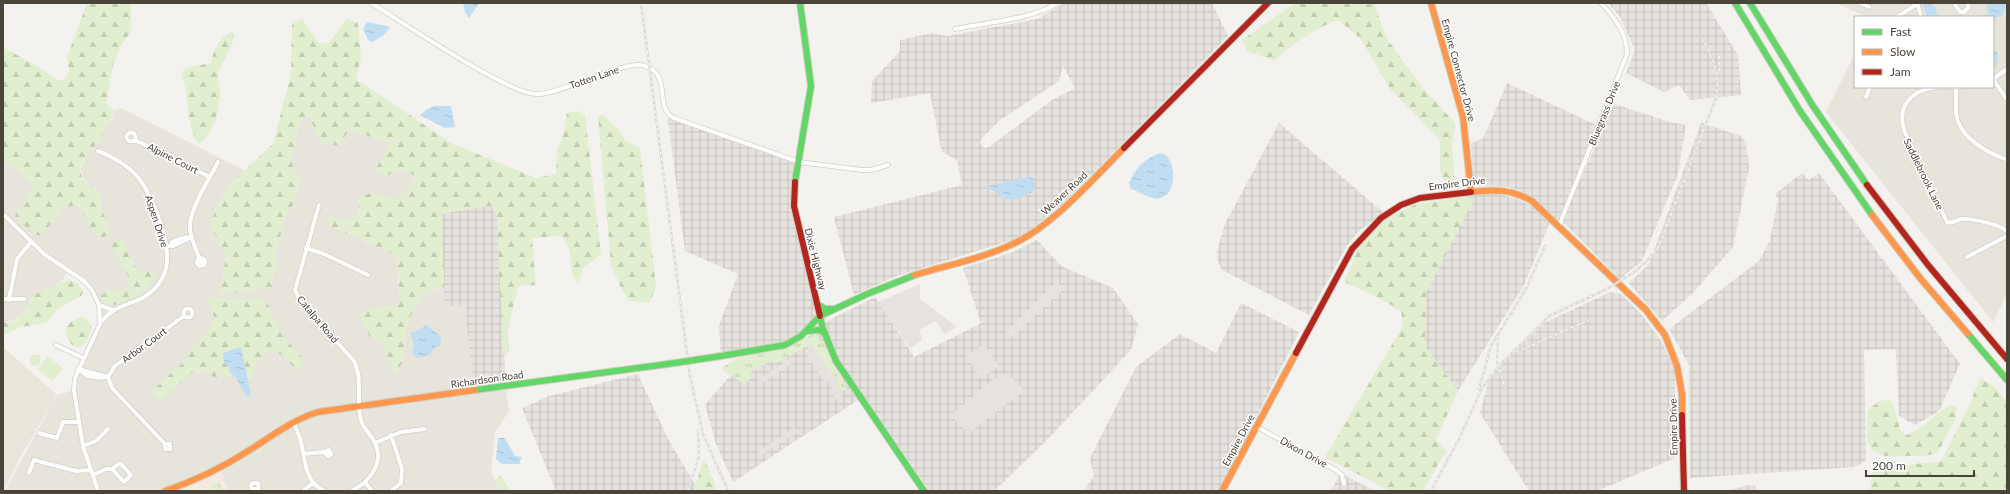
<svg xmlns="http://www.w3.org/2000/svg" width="2010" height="494" font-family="Lato,sans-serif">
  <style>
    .residential { fill: #e7e4dc }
    .commercial { fill: #f3ebdf }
    .industrial { fill: url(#industrial-grid); fill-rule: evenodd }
    .education { fill: #eae5da }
    .grass { fill: url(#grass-tufts) }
    .forest { fill: url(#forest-firs) }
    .garden { fill: #e1eecf }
    .parking { fill: #e6e3df }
    .water { fill: url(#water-ripples) }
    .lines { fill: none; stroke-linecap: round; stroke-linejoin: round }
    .street-casing { stroke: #d2d0cb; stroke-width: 5.5 }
    .fast-casing { stroke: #d3cfc5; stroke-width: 8 }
    .slow-casing { stroke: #d3cfc5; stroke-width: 8 }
    .jam-casing { stroke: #d3cfc5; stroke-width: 8 }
    .street { stroke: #fdfdfc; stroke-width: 4 }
    .fast { stroke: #63d668; stroke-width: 6 }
    .slow { stroke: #ff974d; stroke-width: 6 }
    .jam { stroke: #b3261e; stroke-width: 6 }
    .rail-casing { stroke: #dbdbda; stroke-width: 2.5 }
    .rail { stroke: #fff; stroke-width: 1; stroke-dasharray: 3; stroke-linecap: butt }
    .fast-bridge-casing { stroke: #d3cfc5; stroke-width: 8; stroke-linecap: butt }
    .fast-bridge { stroke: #63d668; stroke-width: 6 }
    .labels { text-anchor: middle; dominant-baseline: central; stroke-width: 3; stroke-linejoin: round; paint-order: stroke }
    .street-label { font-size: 10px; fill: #4b4439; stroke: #fff }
  </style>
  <defs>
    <pattern id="industrial-grid" width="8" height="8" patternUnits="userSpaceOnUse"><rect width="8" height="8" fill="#e6e2de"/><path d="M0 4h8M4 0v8" fill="none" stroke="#c7c3bf"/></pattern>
    <pattern id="grass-tufts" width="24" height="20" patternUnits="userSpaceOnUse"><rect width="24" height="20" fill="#e1eecf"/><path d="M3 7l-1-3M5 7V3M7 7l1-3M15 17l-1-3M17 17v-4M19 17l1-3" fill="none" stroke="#c3cdb2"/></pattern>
    <pattern id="forest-firs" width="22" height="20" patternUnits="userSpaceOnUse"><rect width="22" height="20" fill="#e1eecf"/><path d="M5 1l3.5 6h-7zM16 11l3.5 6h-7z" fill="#c3cdb2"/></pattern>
    <pattern id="water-ripples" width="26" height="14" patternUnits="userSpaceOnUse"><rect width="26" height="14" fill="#c0ddf1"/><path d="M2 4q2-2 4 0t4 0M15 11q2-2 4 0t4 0" fill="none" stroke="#a6bfcf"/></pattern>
  </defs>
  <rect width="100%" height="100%" fill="#f4f2ee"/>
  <path class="residential" d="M1835,3h172v291l-14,28 -167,-210 29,-59v34h138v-70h-126z
    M121,108l125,63 -12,9 -19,29 -4,17 15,30 -6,37 52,-6 4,-33 8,-34 10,-17 5,-20 -8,-23 9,-40 9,-5 40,15 42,13 -6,34 15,-8 15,7 -3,10 -18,15 -21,-9 -13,5 -2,18 -8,7 15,20 32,14 3,47 -40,10 9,23 11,6 16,31 7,-12 3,-35 13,-28 25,-12 2,21 19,-2 9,86 32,-4 3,24 -14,21 -4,40 9,19h-272l-9,-23 -54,23h-160l52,-96 17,-5 1,-12 25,-54 1,-10 -9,-24 -24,-20 -6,11 -14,9 -11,4 -6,5 -5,13 -11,7 -12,4v-165l28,24 1,10 -17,23 38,7 6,-13 17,-4 7,7 11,21 12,-18 -4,-4 -2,-15 -4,-8 -8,-4 -5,-6 -2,-9 6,-16 14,-15 5,-13 7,-7 2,-7z"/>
  <path class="commercial" d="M220,468l8,23h-63z"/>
  <path class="industrial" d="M1064,3h148l16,33 -160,163 -39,32 -17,9 -118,37 -40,18 -20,-78 128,-32 -5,-25 -15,-8 -12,-59 -59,10 1,-22 28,-30v-11l32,-7 15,3 91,-17zM1063,66l12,22 -23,12 -63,47 -5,1 -4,-5 2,-5 18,-18 59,-39z
    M1608,3h98l32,52 3,40 -51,5 -11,-15 -15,7 -38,-19 9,-23 -15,-33z
    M1507,83l89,42 -37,96 -19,-18 -19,-12 -12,-4 -31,-2 -5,-6 -2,-36 12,-4z
    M1614,104l59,19 13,2 -8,49 -36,87 -22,18 -58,-58z
    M670,116l129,46 -5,31 26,123 -26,25 -73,15 -2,-30 19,-52 -53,-23 -17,-131z
    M1279,123l104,89 -26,21 -11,14 -37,68 -87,-45 -4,-9 -1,-9 7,-26z
    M1701,123l41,13 4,9 3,22 -16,80 -41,47 -30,27 -33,-38 20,-19z
    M1802,173l7,7 10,-7 141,191 -21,47 -24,14 -16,-9 -3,-67 -32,1 2,109 -3,4 -10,4 -163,11 -1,-113 -20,-36 90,-68 11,-21 8,-41 -3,-5z
    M1494,193l21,5 19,9 16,15 -26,63 -66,106 -33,-45 1,-53 46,-90 -3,-7z
    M491,206l6,10 9,171 -32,4 -9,-86 -20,2 -4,-94z
    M1037,240l24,26 52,22 25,36 -7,26 -85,91 -52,50h-65l-65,-95 -131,86 -17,-38 -11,-39 42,-49 43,-9 27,-16 12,-11 46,-23 39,60 67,-34 -18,-55 48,-15z
    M1610,292l11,2 21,21 20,27 13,30v86l-78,33h-68l-49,-78 10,-37 54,-53z
    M1241,303l58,29 -80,159h-135l10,-15 -4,-18 46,-91 44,-33 36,19z
    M638,374l30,65 28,47 -2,5h-138l-34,-83 27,-12z
    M1340,473l35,18h-44z
    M1749,485l7,1v5h-31z"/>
  <path class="education" d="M3,347l54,48 -38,64 -15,32z"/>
  <path class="grass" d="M815,333c5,3 30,49 32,56l-5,2 -6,-5 2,-2 -27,-40 -36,20 -4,-3 -22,12 2,5 -7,6 -21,-13 -1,-3 18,-12 49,-9z
    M29.5 360a5.5 5.5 0 1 1 11 0a5.5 5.5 0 1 1-11 0Z
    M219,482l4,7 -10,2 -2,-4z"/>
  <path class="forest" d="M87,3h44v29l-11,15 -7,19 -7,37 9,8c-2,7 -7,10 -10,16 -2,3 -2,8 -4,11 -8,12 -27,25 -18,41 4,6 12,9 18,13 -5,15 9,28 9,43l-10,3c-11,-8 -13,-23 -24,-33l-17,4 -6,13 -14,14 -20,-14 -4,-7 17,-23 -1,-10 -28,-24v-111l37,21 18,12h7l4,-9 -2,-14z
    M1295,3h79l12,34 35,49 34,37 -3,22 3,41 -7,1 -8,-15v-32l-49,-50 -31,-52 -22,-18c-25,9 -44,23 -64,41l-27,-10 -5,-11z
    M347,18l11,5 3,34 -5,22 97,65 83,34 20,-4 1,-24 6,-15 4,-22 12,-2 6,4 16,139 -18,14 -4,15 -7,-8 -2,-24 -8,-15 -30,2 4,47 -18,1 -10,43 1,23 -6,4 -6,-140 -6,-10 -50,8 3,72 -25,12 -13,28 -3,35 -7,13 -16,-32 -11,-6 -9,-23 40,-10 -3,-47 -71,-32 4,-8 20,5 8,-6 2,-18 13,-5 21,9 18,-15 3,-10 -15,-7 -15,8 -10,-7 16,-27 -42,-13 -10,16 -19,-4 -11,-27 -9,6 -9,39 8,23 -5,20 -10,17 -8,34 -4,33 -34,6h-18l6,-37 -15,-30 4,-16 19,-30 39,-36 18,-70 1,-50 10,-5 16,23 10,2z
    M231,32h3c1,13 -11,28 -15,40 -2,8 2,17 1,25 -1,15 -8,39 -21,47 -15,-20 -8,-48 -18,-70l4,-6 26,-5c3,-15 7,-23 20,-31z
    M603,115l17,16 5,9 15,8 16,138 -6,16 -20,-1 -7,-9 -12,-27 -13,-149z
    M1469,196l3,7 -46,90 -1,53 33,45 -22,49 10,11 -23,40h-33l-65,-34 78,-131 -2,-15 -24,-14 -33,-15 16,-38 26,-25 30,-15z
    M122,240l3,4 12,26 18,3v3c-6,18 -36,37 -53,25l-1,-5 8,-6c10,1 15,1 21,-8 -4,-15 -14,-22 -18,-35l2,-5z
    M70,280l8,4 5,8 -1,3 -23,13 -13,15 -25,4 -18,8v-12c7,0 18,-6 23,-11 4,-5 4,-12 9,-17 4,-3 29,-14 35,-15z
    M211,297l19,3 33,-2 4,3 5,14 7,10 2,9 20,22 2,5 -1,8 -6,1 -12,-14 -13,-6c-16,7 -15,22 -22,35l-8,-38 -18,6 7,20 5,3 -21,1 -7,-6 -15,2 -31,27 -6,-4 -2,-6 34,-31 5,-10 18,-21 4,-11 -2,-11 -7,-7z
    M82,317l5,2 5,9c-10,39 -33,8 -24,-3 3,-4 10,-6 14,-8z
    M1980,378l14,8 13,16v89h-137l3,-22 68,-8 28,-55z
    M1889,400l4,3 7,26 4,5 3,1c6,-3 12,-6 17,-10 10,-7 15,-15 27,-20l6,3 -1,10 -18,34c-9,5 -21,4 -31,4 -41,3 -42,-8 -39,-46l11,-9z
    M703,460l2,1 9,20 2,10h-22z
    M501,476l10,15h-11l-5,-12z"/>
  <path class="garden" d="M48,356l15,12 -11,13 -15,-12z"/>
  <path class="parking" d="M1056,282l9,6 -53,49 -6,-5z
    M920,284v15l37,28 -13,7 -8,-13 -17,9 3,10 -12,9 -32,-47z
    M811,344l28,39 -3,3 6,5 -1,7 -3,4 -8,-11 2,-4 -5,-6 -2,2 -18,-27 2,-4 -2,-6z
    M984,344l15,22 -18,13 -15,-23z
    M791,358l3,4 -34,23 -2,-6z
    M1007,373l18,17 -57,44 -17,-19 41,-35z
    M106,426l6,7 -18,16 -5,-9 5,-3z
    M795,427l3,5 -38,24 -2,-4z"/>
  <path class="water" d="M463,3h16l-10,15 -4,-6z
    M1922,3h6l7,4 3,10h-11z
    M1986,3h21l-5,13 -6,2 -3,5v-6l-5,-2z
    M367,22l23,5 -6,8 -12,7 -4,-2 -5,-11z
    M1994,49c6,6 6,11 1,18l-2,-1z
    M434,106h17l4,21 -10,1 -25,-13 6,-5z
    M1160,153l6,2c10,10 11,39 -6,43 -9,3 -20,-7 -29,-9l-2,-6c6,-14 16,-25 31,-30z
    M1028,177l5,1 3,10c-8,10 -33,18 -40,3l-14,-4z
    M427,325l14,12 -1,9 -4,1 -7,8 -11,3 -6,-4 2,-9 -3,-11z
    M241,347l10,48 -2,2 -3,-1 -11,-20 -5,-3 -2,-7 -4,-4 -1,-9z
    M498,438h7l10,18 7,1 -3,7h-17l-6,-5z"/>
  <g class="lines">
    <g class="street-casing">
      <path id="street" d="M371,3c30,18 139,93 167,91 27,-1 87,-35 107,-28 28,9 8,41 29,52l125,44 63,8h9l17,-5
        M1860,3l9,4
        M1917,3l4,14
        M1954,3l6,9h4l5,-5 -2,-4
        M1897,17l20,-13
        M955,29c29,-6 79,-10 102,-26
        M1993,79l14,21
        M1993,79l14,-10
        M1941,87c-28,1 -46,18 -36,46l42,89c6,2 9,-2 15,-3 9,-1 39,6 45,12
        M1941,87h21
        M1956,87c0,9 0,17 0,26 3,25 30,39 51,47
        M1866,97l4,-10
        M126.5 137a4.5 4.5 0 1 1 9 0a4.5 4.5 0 1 1-9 0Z
        M135,140l75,37
        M98,151c11,4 27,13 36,22 17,17 34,63 33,87 0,9 -4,18 -9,25 -15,18 -28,15 -45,26 -5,3 -9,8 -13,12
        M319,205l-24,85 5,11 54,60c9,18 2,40 7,59 2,8 9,14 13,21 12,21 -5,42 -23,50
        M3,214l41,40 40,27 8,9 7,15 1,19 -25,54 -1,12 9,56 15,45
        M1559,226l68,-172c0,-21 -12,-36 -26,-51
        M171,245l1,-3 15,-5 2,1
        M167,246h6l19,-9
        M306,248l18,6 44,21
        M1967,257l40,-21
        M197 262a4 4 0 1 1 8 0a4 4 0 1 1-8 0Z
        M201,262c-4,-11 -10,-22 -11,-33 -2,-18 20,-51 28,-67
        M3,299h21
        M9,300l8,-41 14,-17
        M99,305l14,5
        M183.5 313a4.5 4.5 0 1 1 9 0a4.5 4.5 0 1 1-9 0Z
        M56,345l27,13
        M78,369l30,8
        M81,370c5,7 16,9 24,7
        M293,421c3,6 5,12 7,18 6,19 3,42 24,52
        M1257,427l79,43 6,5 2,9
        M39,433l18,5 6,-16h16
        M375,443l26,-11 24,-3
        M165,444v5h5v-5h-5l-53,-56 -4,-11 7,-11 69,-50
        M83,446l13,-5 12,-12
        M303,454l21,-2 4,4 3,-2 -2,-4 -5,2
        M120,463l11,12 -7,7 -12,-13z
        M29,473l5,-13 42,11 15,-1
        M93,475l13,-6h6
        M365,482l7,9
        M258,489h-6l-1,-4 2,-2h5l1,8
        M303,491l10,-8
        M391,491l10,-8 1,-14 -11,-34"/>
    </g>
    <g class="fast-casing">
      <path id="fast" d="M1735,3l65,108 72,104
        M1750,3l63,103 54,79
        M795,182l16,-96 -11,-83
        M817,304l8,5h10
        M820,316l3,13 13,32 88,130
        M807,331l12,-1 6,3
        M1968,334l39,46
        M721,356l64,-11 16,-9 19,-20 47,-22 48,-19
        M475,390l200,-27"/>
    </g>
    <g class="slow-casing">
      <path id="slow" d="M1431,3l32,114 8,74
        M1471,192c23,-3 40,-3 61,9l114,109 19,25 12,31 5,28v21
        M1872,215l48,63 48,56
        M915,275c33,-10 70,-17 102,-33 38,-19 77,-64 107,-94
        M165,491c29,-10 57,-23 83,-40 23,-14 44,-31 70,-39l157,-22
        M1222,491l74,-138"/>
    </g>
    <g class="jam-casing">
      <path id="jam" d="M1124,148l144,-145
        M795,182l-1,24 26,110
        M1867,185l61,80 79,94
        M1296,353l56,-104 29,-31 20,-13 19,-7 51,-6
        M1682,415l2,76"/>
    </g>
    <use href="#street" class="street"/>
    <use href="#fast" class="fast"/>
    <use href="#slow" class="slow"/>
    <use href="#jam" class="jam"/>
    <g class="rail-casing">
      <path id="rail" d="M641,3l49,373 13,58 25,57
        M1719,56l1,15
        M1498,340l-1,21 8,27
        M1516,352l73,-32
        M1479,389l12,-43 35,-57 19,-43
        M688,491l11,-35 -1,-25
        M1431,491l29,-54 22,-49 17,-22 50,-50 56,-26 28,-17 15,-13 11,-14 57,-148c4,-22 -3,-43 -15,-61"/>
    </g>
    <use href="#rail" class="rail"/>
    <g class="fast-bridge-casing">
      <path id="fast-bridge" d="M675,363l46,-7"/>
    </g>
    <use href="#fast-bridge" class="fast-bridge"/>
  </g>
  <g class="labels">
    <g class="street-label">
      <text transform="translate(1459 70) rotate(75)">Empire Connector Drive</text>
      <text transform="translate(594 77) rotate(-19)">Totten Lane</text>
      <text transform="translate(1604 113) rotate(-68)">Bluegrass Drive</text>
      <text transform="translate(173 158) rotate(27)">Alpine Court</text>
      <text transform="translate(1924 174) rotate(64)">Saddlebrook Lane</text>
      <text transform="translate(1457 183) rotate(-7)">Empire Drive</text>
      <text transform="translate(1064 193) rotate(-43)">Weaver Road</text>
      <text transform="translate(157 221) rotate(72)">Aspen Drive</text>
      <text transform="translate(816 259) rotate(76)">Dixie Highway</text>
      <text transform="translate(318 319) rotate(50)">Catalpa Road</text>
      <text transform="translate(144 345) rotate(-36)">Arbor Court</text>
      <text transform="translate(487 379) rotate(-8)">Richardson Road</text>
      <text transform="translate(1673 427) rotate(-91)">Empire Drive</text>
      <text transform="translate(1238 440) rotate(-62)">Empire Drive</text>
      <text transform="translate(1304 452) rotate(29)">Dixon Drive</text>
    </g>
  </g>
  <rect width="2010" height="494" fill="none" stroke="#4b4439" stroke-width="8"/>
  <rect x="1854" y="16" width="140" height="72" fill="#ffffff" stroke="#b7b4b0"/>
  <rect x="1862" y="29" width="20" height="6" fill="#63d668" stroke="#b7b4b0"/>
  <text x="1890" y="36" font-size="12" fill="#4b4439">Fast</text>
  <rect x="1862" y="49" width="20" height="6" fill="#ff974d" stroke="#b7b4b0"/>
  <text x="1890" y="56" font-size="12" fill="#4b4439">Slow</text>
  <rect x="1862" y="69" width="20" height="6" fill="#b3261e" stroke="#b7b4b0"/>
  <text x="1890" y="76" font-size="12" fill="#4b4439">Jam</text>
  <path d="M1866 470v6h108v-6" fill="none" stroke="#4b4439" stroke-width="2"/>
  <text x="1872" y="470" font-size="12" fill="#4b4439" stroke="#ffffff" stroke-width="3" paint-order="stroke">200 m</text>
</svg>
